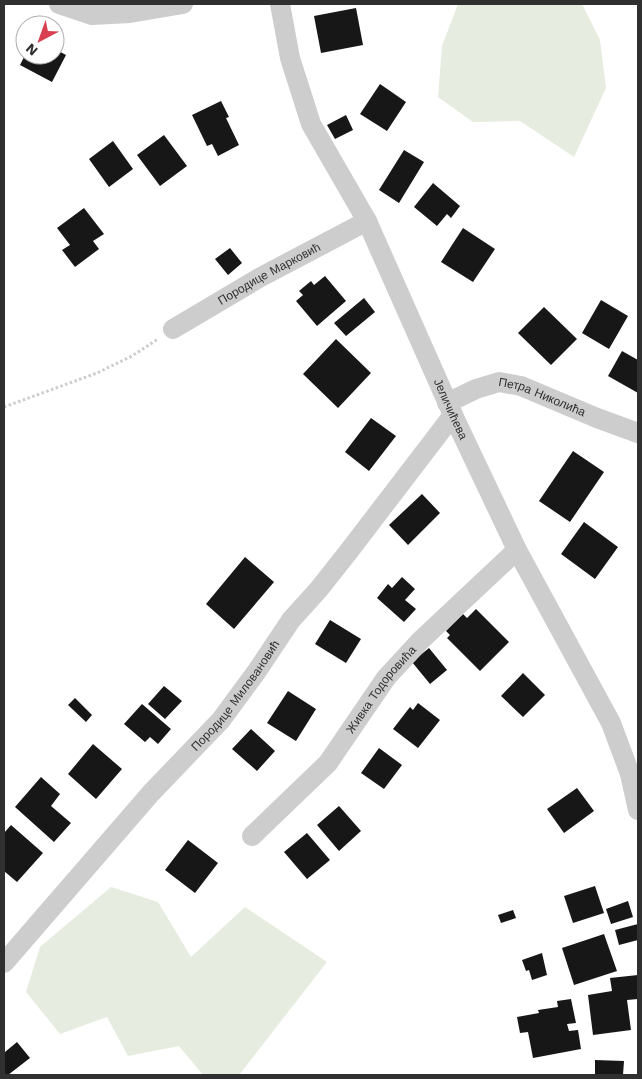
<svg xmlns="http://www.w3.org/2000/svg" width="642" height="1079" font-family="'Work Sans',sans-serif">
  <style>
    .green { fill: #e6ecdf }
    .building { fill: #171717 }
    .lines { fill: none; stroke-linecap: round; stroke-linejoin: round }
    .path { stroke: #cdcdcd; stroke-width: 3; stroke-dasharray: 2.5 2.5; stroke-linecap: butt }
    .minor { stroke: #cdcdcd; stroke-width: 20 }
    .labels { text-anchor: middle; dominant-baseline: central; stroke-width: 5; stroke-linejoin: round; paint-order: stroke }
    .street-label { font-size: 12px; fill: #303030; stroke: #fff }
  </style>
  <rect width="100%" height="100%" fill="#fff"/>
  <path class="green" d="M458,4h124l18,36 6,48 -32,69 -54,-36 -47,1 -35,-25 4,-51z
    M111,887l47,15 33,55 54,-50 82,55 -88,113h-36l-24,-29 -51,10 -21,-39 -47,17 -34,-42 14,-45z"/>
  <path class="building" d="M356,8l7,37 -42,8 -7,-37z
    M55,49l11,6 -14,27 -32,-17 5,-10h30z
    M380,84l26,18 -19,29 -27,-17z
    M221,101l8,16 -3,1 13,27 -21,11 -6,-12 -5,2 -15,-31z
    M346,115l7,15 -18,9 -8,-14z
    M164,135l23,31 -27,20 -23,-31z
    M113,141l20,28 -24,18 -20,-28z
    M404,150l20,12 -25,41 -20,-13z
    M433,183l27,23 -9,12 -4,-4 -10,12 -23,-19z
    M84,208l20,26 -11,7 6,8 -24,18 -13,-17 8,-5 -13,-17z
    M463,228l32,21 -22,33 -32,-20z
    M230,248l12,15 -14,12 -13,-16z
    M325,276l21,25 -29,25 -21,-25 7,-6 -4,-4 12,-10 3,4z
    M364,298l11,14 -29,24 -12,-13z
    M601,300l27,16 -19,33 -27,-16z
    M544,307l33,32 -26,26 -33,-32z
    M336,339l35,34 -33,35 -35,-34z
    M622,351l16,9v33l-30,-17z
    M371,418l25,18 -27,35 -24,-19z
    M573,451l31,21 -34,50 -31,-21z
    M422,494l18,19 -32,32 -19,-20z
    M584,522l34,25 -23,32 -34,-25z
    M245,557l29,25 -40,47 -28,-25z
    M402,577l13,12 -10,11 11,9 -12,13 -27,-24 11,-14 4,4z
    M476,609l33,33 -29,29 -33,-33 3,-3 -4,-4 17,-17 4,4z
    M330,620l31,19 -15,24 -31,-19z
    M429,648l18,22 -17,14 -18,-22z
    M523,673l22,22 -22,22 -22,-21z
    M164,686l18,15 -17,18 -17,-15z
    M288,691l28,18 -20,32 -29,-18z
    M75,698l17,17 -6,7 -18,-17z
    M418,703l22,17 -22,28 -25,-19 17,-22 3,3z
    M142,704l29,25 -13,15 -8,-7 -5,5 -21,-18z
    M251,729l24,22 -18,20 -25,-22z
    M93,744l29,25 -26,30 -28,-25z
    M379,748l23,17 -18,24 -23,-16z
    M41,777l19,17 -9,12 20,17 -17,19 -39,-35z
    M577,788l17,23 -30,22 -17,-24z
    M339,806l22,25 -22,20 -22,-26z
    M11,825l32,28 -26,29 -13,-11v-38z
    M307,833l23,27 -23,19 -23,-27z
    M188,840l30,23 -23,30 -30,-23z
    M595,886l9,27 -31,10 -9,-27z
    M628,901l5,16 -22,7 -5,-15z
    M513,910l3,8 -15,5 -3,-8z
    M638,924v16l-19,5 -4,-15z
    M604,934l13,37 -43,14 -12,-37z
    M542,953l5,22 -15,5 -3,-10 -3,1 -4,-11z
    M638,975v24l-11,1 4,30 -38,5 -5,-40 24,-4 -2,-13z
    M571,999l5,24 -9,1 2,7 9,-1 3,19 -48,9 -5,-26 -8,1 -3,-16 22,-4 -1,-3 20,-3 -1,-6z
    M17,1042l13,16 -22,17h-4v-25l1,2z
    M595,1060l29,1 -1,14h-28z"/>
  <g class="lines">
    <path class="path" d="M4,407l93,-34 35,-17 26,-17"/>
    <g class="minor">
      <path d="M59,4l33,11 38,-2 53,-9"/>
      <path id="s1" d="M280,4l10,54 21,66 56,97 86,194 64,135 94,173 19,51 8,36"/>
      <path id="s2" d="M173,329l86,-51 108,-57"/>
      <path id="s3" d="M447,403l29,-14 23,-7 22,4 76,32 41,15"/>
      <path id="s4" d="M252,836l76,-73 58,-85 34,-37 97,-91"/>
      <path id="s5" d="M4,963l147,-170 70,-73 36,-49 34,-51 28,-31 30,-38 104,-136"/>
    </g>
  </g>
  <g class="labels">
    <g class="street-label">
      <text stroke="none"><textPath href="#s2" startOffset="111">Породице Марковић</textPath></text>
      <text stroke="none"><textPath href="#s3" startOffset="102">Петра Николића</textPath></text>
      <text stroke="none"><textPath href="#s1" startOffset="442">Јеличићева</textPath></text>
      <text stroke="none"><textPath href="#s4" startOffset="196">Живка Тодоровића</textPath></text>
      <text stroke="none"><textPath href="#s5" startOffset="354">Породице Миловановић</textPath></text>
    </g>
  </g>
  <rect width="642" height="1079" fill="none" stroke="#303030" stroke-width="10"/>
  <g transform="translate(40 40) rotate(221)"><circle r="24" fill="#ffffff" stroke="#acacac"/>
  <path d="M0-4L9 19L0 12L-9 19Z" fill="#d84051"/>
  <text y="-8" font-size="14" font-weight="bold" text-anchor="middle" fill="#303030">N</text>
  </g>
</svg>
